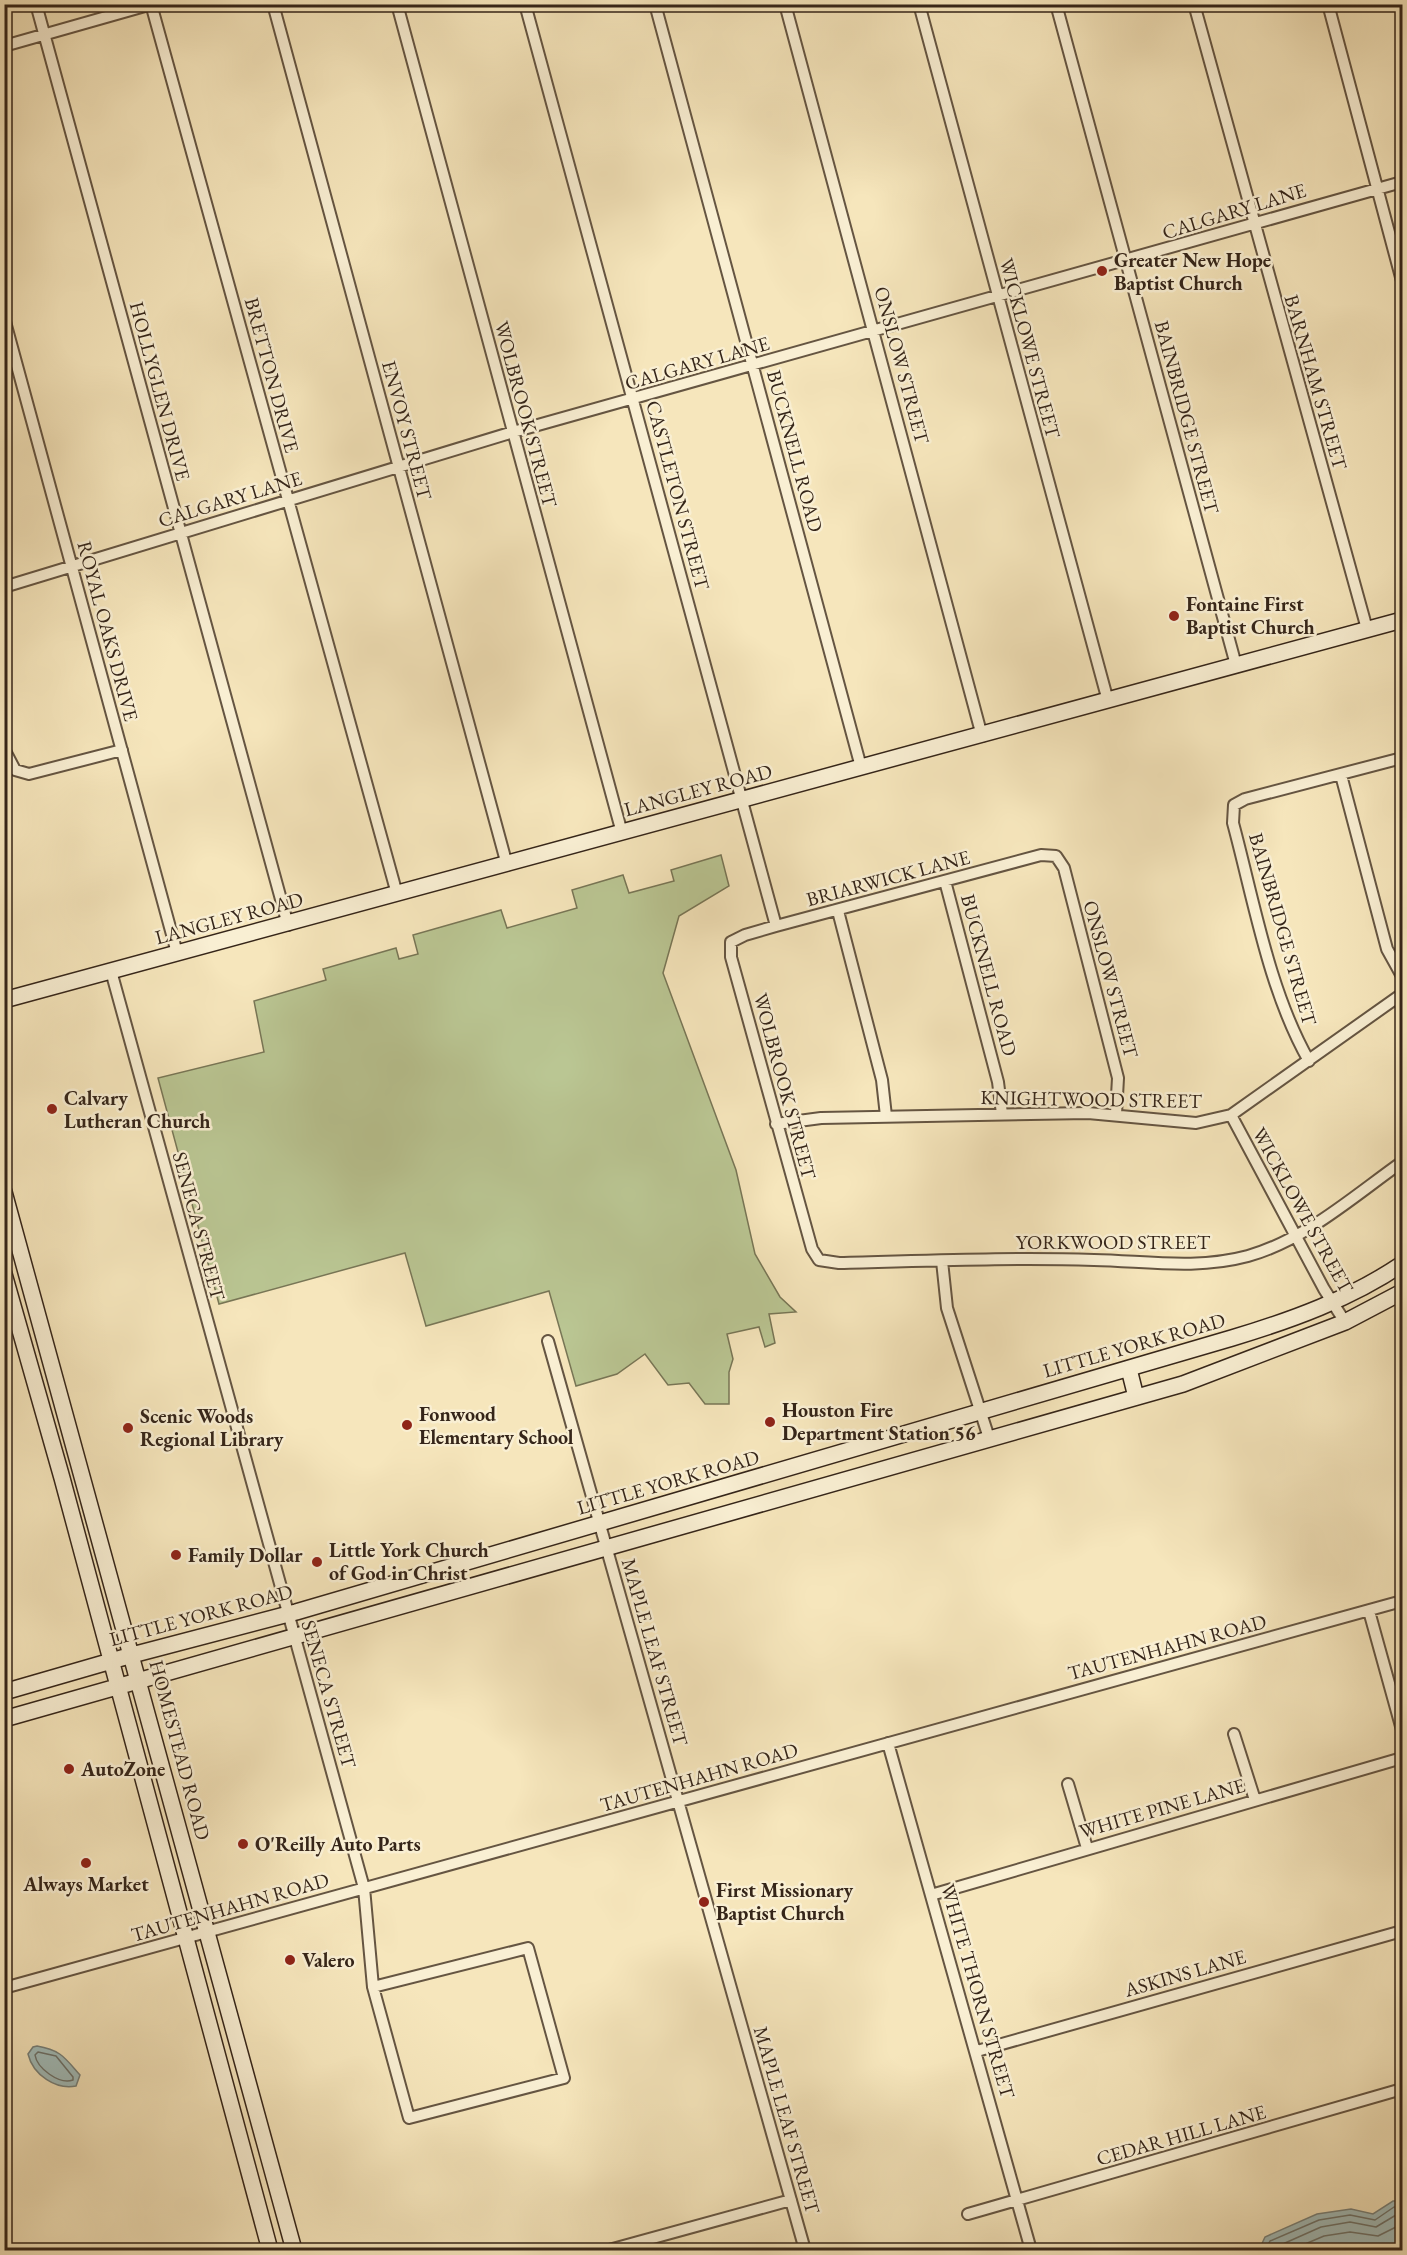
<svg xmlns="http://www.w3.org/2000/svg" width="1407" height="2255" font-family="'EB Garamond',serif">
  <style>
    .green { fill: #bac693; stroke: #787656; stroke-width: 1.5 }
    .water { fill: #a1bdbb; stroke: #76807a; stroke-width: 1.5 }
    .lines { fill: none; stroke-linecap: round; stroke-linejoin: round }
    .shore { stroke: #6b716a; stroke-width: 1.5 }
    .street-casing { stroke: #655542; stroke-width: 14 }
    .secondary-casing { stroke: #352519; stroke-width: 18 }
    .street { stroke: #f9efd3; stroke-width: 10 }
    .secondary { stroke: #f9efd3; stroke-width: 15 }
    .poi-dot { fill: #8f2418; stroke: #f9efd3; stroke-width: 2 }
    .labels { text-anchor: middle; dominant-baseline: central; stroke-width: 5; stroke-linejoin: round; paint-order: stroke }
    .street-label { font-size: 20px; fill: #352519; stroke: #f9efd3 }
    .poi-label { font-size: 20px; font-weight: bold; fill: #352519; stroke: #f9efd3; text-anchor: start }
  </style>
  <rect width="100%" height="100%" fill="#f6e6bc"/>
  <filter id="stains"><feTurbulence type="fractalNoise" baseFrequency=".00333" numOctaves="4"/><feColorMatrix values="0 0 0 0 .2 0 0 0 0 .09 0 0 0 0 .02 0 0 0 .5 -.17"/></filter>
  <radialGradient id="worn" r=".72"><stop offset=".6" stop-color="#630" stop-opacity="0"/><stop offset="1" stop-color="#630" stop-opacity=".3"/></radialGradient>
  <path class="green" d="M721,855l8,31 -50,30 -16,57 73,197 19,84 25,43 16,15 -27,2 6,29 -10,4 -6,-20 -32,7 6,25 -4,13v32h-24l-16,-21 -21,2 -23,-31 -28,20 -41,12 -27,-95 -123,35 -21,-73 -186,51 -61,-226 106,-26 -10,-51 72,-21 -3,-11 73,-21 3,11 19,-5 -5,-19 88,-25 6,18 70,-20 -5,-18 51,-15 6,18 45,-12 -3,-11z"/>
  <path class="water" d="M37,2046c24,4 28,12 43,29l-4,11c-20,4 -43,-11 -48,-32l5,-7z
    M1393,2201h9v49h-143l6,-13 52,-23 34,-5 22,5z"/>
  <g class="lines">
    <path class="shore" d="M38,2052l18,4 17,21v3c-14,5 -36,-12 -38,-25z
      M1265,2250l5,-9 49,-21 31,-5 25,5 19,-13h8
      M1274,2250l2,-3 45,-20 29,-5 26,5 20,-12 6,-1
      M1291,2250l33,-14 26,-4 28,4 24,-12"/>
    <g class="street-casing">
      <path id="street" d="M36,4l252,921
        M151,4l246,890
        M273,4l234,861
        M397,4l225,829
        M525,4l251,922
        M655,4l206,763
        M785,4l197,732
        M919,4l189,697
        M1056,4l180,661
        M1194,4l173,625
        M1328,4l74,277
        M4,46l148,-42
        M4,318l173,635
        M4,587l509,-155 889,-250
        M4,749l11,21 14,4 93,-24
        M1341,775l46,174 15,27
        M945,881l53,201 4,32
        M838,911l44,169 4,36
        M111,971l253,917 9,99 36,131 155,-40 -36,-130 -155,39
        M1309,1061c-40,-70 -55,-160 -76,-238l1,-18 11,-6 157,-41
        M1116,1114l2,-36 -54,-210 -8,-12 -15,-1 -265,71 -31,9 -14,7v15l81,292 7,11 20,3c85,-2 170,-6 255,-3 52,1 102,10 154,-4 57,-16 106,-60 154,-94
        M1231,1115l93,174 21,33
        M776,1124l45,-6 267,-5 108,10 35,-8 171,-121
        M942,1261l5,47 42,130
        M548,1341l257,909
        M1369,1611l33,119
        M1234,1734l21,66
        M888,1743l143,507
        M1068,1784l19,64
        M931,1895l471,-137
        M4,1988l1398,-387
        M977,2051l425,-120
        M968,2214l434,-125
        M609,2250l182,-50"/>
    </g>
    <g class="secondary-casing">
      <path id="secondary" d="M4,1000l1398,-380
        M4,1192l290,1058
        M4,1274l58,204 208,772
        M1129,1369l7,28
        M4,1692l128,-37 164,-43 936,-274c60,-18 118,-39 170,-74
        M4,1719l1179,-335 162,-62 57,-30"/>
    </g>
    <use href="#street" class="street"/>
    <use href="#secondary" class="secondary"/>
  </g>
  <g class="poi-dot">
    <circle cx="1102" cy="271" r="6"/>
    <circle cx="1174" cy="616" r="6"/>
    <circle cx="52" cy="1109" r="6"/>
    <circle cx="770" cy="1422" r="6"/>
    <circle cx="407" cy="1425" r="6"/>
    <circle cx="128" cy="1428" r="6"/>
    <circle cx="176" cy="1555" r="6"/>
    <circle cx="317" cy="1562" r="6"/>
    <circle cx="69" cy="1769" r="6"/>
    <circle cx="243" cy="1844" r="6"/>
    <circle cx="86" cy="1863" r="6"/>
    <circle cx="704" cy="1902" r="6"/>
    <circle cx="290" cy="1960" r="6"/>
  </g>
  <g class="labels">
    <g class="street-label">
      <text transform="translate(1234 211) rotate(-17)">CALGARY LANE</text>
      <text transform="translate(1030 348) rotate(75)">WICKLOWE STREET</text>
      <text transform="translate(697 363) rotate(-16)">CALGARY LANE</text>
      <text transform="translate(902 365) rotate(75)">ONSLOW STREET</text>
      <text transform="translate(272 375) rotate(75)">BRETTON DRIVE</text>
      <text transform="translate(1316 382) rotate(74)">BARNHAM STREET</text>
      <text transform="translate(160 391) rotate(75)">HOLLYGLEN DRIVE</text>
      <text transform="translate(526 414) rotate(75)">WOLBROOK STREET</text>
      <text transform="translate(1187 417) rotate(75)">BAINBRIDGE STREET</text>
      <text transform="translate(407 430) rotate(75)">ENVOY STREET</text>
      <text transform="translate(795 451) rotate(75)">BUCKNELL ROAD</text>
      <text transform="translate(678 495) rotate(75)">CASTLETON STREET</text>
      <text transform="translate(230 499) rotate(-17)">CALGARY LANE</text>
      <text transform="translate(108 631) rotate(75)">ROYAL OAKS DRIVE</text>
      <text transform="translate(698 790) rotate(-15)">LANGLEY ROAD</text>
      <text transform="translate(888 878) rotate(-15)">BRIARWICK LANE</text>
      <text transform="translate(229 918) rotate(-15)">LANGLEY ROAD</text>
      <text transform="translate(1283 929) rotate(74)">BAINBRIDGE STREET</text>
      <text transform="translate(989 975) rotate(75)">BUCKNELL ROAD</text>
      <text transform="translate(1111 979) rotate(75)">ONSLOW STREET</text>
      <text transform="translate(785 1086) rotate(75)">WOLBROOK STREET</text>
      <text transform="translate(1091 1099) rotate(1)">KNIGHTWOOD STREET</text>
      <text transform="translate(1303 1210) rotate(61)">WICKLOWE STREET</text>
      <text transform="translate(199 1226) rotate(75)">SENECA STREET</text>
      <text x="1113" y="1242">YORKWOOD STREET</text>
      <text transform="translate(1134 1345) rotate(-16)">LITTLE YORK ROAD</text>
      <text transform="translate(668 1482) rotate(-16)">LITTLE YORK ROAD</text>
      <text transform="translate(201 1615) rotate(-15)">LITTLE YORK ROAD</text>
      <text transform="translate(1167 1647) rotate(-15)">TAUTENHAHN ROAD</text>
      <text transform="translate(655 1652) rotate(74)">MAPLE LEAF STREET</text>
      <text transform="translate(329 1694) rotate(74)">SENECA STREET</text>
      <text transform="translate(180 1750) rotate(75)">HOMESTEAD ROAD</text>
      <text transform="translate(699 1777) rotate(-16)">TAUTENHAHN ROAD</text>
      <text transform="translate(1162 1808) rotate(-16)">WHITE PINE LANE</text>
      <text transform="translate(230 1907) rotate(-16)">TAUTENHAHN ROAD</text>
      <text transform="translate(1185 1973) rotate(-16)">ASKINS LANE</text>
      <text transform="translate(978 1991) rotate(74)">WHITE THORN STREET</text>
      <text transform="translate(787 2120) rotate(74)">MAPLE LEAF STREET</text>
      <text transform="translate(1181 2135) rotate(-16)">CEDAR HILL LANE</text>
    </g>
    <g class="poi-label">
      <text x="1114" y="260">Greater New Hope<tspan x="1114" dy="23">Baptist Church</tspan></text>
      <text x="1186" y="604">Fontaine First<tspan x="1186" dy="23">Baptist Church</tspan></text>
      <text x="64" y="1098">Calvary<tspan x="64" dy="23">Lutheran Church</tspan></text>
      <text x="782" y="1410">Houston Fire<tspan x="782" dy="23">Department Station 56</tspan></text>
      <text x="419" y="1414">Fonwood<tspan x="419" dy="23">Elementary School</tspan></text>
      <text x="140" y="1416">Scenic Woods<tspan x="140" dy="23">Regional Library</tspan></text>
      <text x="329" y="1550">Little York Church<tspan x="329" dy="23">of God in Christ</tspan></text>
      <text x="188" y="1555">Family Dollar</text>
      <text x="81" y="1769">AutoZone</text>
      <text x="255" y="1844">O'Reilly Auto Parts</text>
      <text x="86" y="1884" text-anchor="middle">Always Market</text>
      <text x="716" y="1890">First Missionary<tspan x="716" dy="23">Baptist Church</tspan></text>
      <text x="302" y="1960">Valero</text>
    </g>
  </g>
  <rect width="1407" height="2255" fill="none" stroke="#f6e6bc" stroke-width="24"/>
  <rect x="6" y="6" width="1395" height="2243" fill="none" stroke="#352519" stroke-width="3"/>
  <rect x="12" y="12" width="1383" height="2231" fill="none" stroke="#352519" stroke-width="1.5"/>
  <rect width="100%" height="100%" filter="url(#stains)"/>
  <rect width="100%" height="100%" fill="url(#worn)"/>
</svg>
